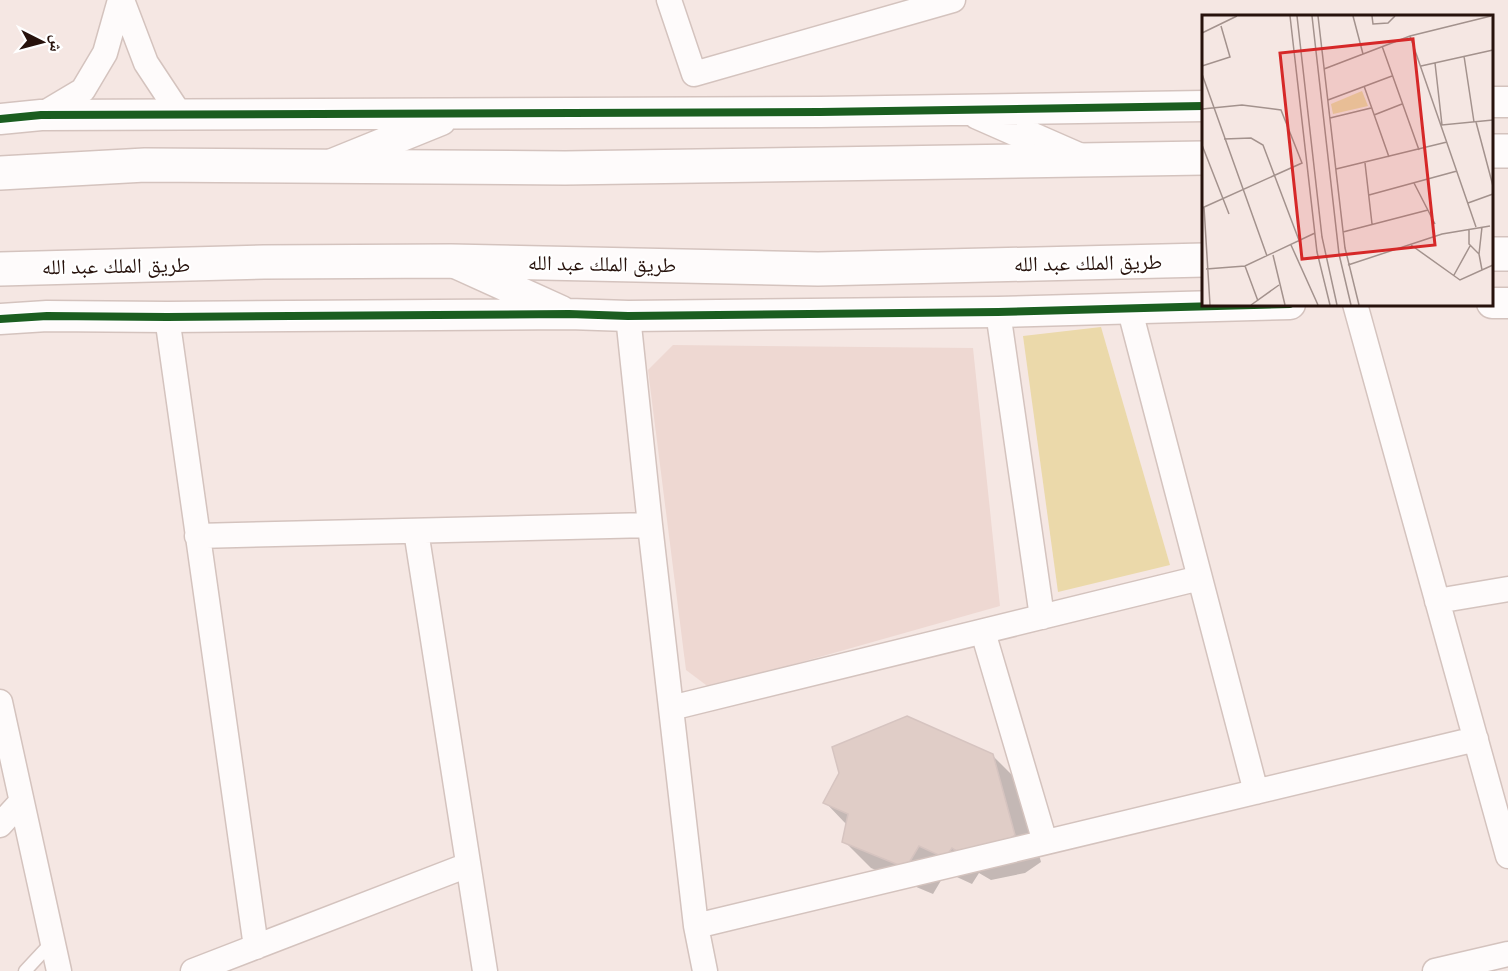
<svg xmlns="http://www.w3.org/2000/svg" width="1508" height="971" font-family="'Roboto Serif','Noto Naskh Arabic',serif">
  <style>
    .built { fill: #eed8d2 }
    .green { fill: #ebd9aa }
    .shadow { fill: #0003 }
    .building { fill: #e0cdc7; stroke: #d6c4c0; stroke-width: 1.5 }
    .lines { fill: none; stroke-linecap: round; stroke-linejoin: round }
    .service-casing { stroke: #d4c3be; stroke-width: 15 }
    .minor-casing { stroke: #d4c3be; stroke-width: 27 }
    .tertiary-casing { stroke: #d4c3be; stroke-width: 33 }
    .secondary-casing { stroke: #d4c3be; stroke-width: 36 }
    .service { stroke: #fefbfb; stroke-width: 12 }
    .minor { stroke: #fefbfb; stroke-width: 24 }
    .tertiary { stroke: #fefbfb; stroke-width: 30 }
    .secondary { stroke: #fefbfb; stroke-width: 33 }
    .cycleway-casing { stroke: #fff; stroke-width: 11 }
    .cycleway { stroke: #1b5e20; stroke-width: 8 }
    .labels { text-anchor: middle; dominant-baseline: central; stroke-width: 4.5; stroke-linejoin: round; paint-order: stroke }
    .street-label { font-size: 21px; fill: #27120c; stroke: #fff }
    .inset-road { fill: none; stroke: #a3928d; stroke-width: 1.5 }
    .view { fill: #d62828; fill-opacity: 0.15; stroke: #d62828; stroke-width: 3 }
    .inset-edge { fill: none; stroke: #27120c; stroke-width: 3 }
  </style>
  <rect width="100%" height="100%" fill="#f5e7e3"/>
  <path class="built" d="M673,345l300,3 27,258 -290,82 -24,-18 -38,-300z"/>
  <path class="green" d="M1101,327l69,238 -112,27 -35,-256z"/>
  <path class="shadow" d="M992,755l27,27 22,80 -16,11 -34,7 -12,-7 -7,11 -26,-12 -13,22 -62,-26 -27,-27 3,-16 -22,-23z"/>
  <path class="building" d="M907,716l86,38 22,81 -17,12 -35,8 -11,-7 -7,10 -26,-12 -13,22 -64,-26 6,-28 -25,-11 16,-30 -7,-26z"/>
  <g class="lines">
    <g class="service-casing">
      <path id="service" d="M25,971l27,-29"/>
    </g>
    <g class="minor-casing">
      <path id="minor" d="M122,0l24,63 35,53
        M669,0l25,74 259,-74
        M41,115l42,-25 22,-37 15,-53
        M1355,304l153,552
        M1129,307l127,485
        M998,312l44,305
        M628,316l22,209 46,401 9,45
        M167,317l89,630
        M416,531l69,440
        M197,536l453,-11
        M1437,601l71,-12
        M983,632l62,210
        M0,702l59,269
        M671,708l529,-130
        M0,825l21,-23
        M696,926l780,-187
        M193,971l275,-106
        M1435,971l73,-17"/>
    </g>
    <g class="tertiary-casing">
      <path id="tertiary" d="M1492,102h16
        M978,114l105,46
        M0,119l41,-4 779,-3 384,-6
        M330,165l111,-45
        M451,261l110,50
        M1492,303h16
        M0,319l47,-3 120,1 402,-3 59,2 370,-4 292,-8"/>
    </g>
    <g class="secondary-casing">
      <path id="secondary" d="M1492,151h16
        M0,173l145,-8 420,3 639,-10
        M1492,254h16
        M0,269l264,-7 187,-1 367,8 386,-9"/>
    </g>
    <use href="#service" class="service"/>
    <use href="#minor" class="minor"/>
    <use href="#tertiary" class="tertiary"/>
    <use href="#secondary" class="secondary"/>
    <g class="cycleway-casing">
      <path id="cycleway" d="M0,119l41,-4 779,-3 384,-6
        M0,319l47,-3 120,1 402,-3 59,2 370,-4 292,-8"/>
    </g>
    <use href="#cycleway" class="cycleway"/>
  </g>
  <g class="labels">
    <g class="street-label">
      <text transform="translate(1088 263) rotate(-1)">طريق الملك عبد الله</text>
      <text transform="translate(602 264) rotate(1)">طريق الملك عبد الله</text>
      <text transform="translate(116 266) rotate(-1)">طريق الملك عبد الله</text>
    </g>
  </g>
  <g transform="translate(1202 15)">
    <rect width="291" height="291" fill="#f5e7e3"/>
    <path d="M160,76l6,15 -35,8 -2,-10z" fill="#ebd9aa"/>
    <path class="inset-road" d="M88,1l27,236 13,53M95,1l25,221 15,68M110,1l27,238 12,51M116,1l27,232 14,57M151,1l10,38M170,1l1,8 15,-1 7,-7M0,18l35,-17M208,21l66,191M180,31l37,104M262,41l10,66M233,48l7,62 51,-5M0,51l28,-9 -9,-31M219,51l72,-16M122,54l86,-33 81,-20M0,59l65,182M162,71l25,71M126,85l64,-24M0,94l40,-4 39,5 21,53 -100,45M172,100l28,-11M128,103l41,-10M274,107l17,64M22,124l27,-1 12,7 37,98M0,130l27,69M163,148l7,61M134,154l111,-27M212,168l21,41M167,180l88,-24M266,188l25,-9M2,192l6,98M267,214v15l10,10 3,16M141,217l85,-22M89,230l27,60M209,230l49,35 33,-15M277,239l3,-27M71,240l12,50M146,250l94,-31 48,-8M43,251l13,35M4,254l39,-3 70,-33M252,260l16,-29M49,290l28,-20"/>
    <path class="view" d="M211,24l22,206 -133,14 -22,-206z"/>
    <rect width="291" height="291" class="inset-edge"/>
  </g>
  <g transform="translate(42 42) rotate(96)" stroke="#ffffff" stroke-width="4.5" paint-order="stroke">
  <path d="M0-4.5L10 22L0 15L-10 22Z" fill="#27120c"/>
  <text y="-9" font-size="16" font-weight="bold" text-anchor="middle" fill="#27120c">ش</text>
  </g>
</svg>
